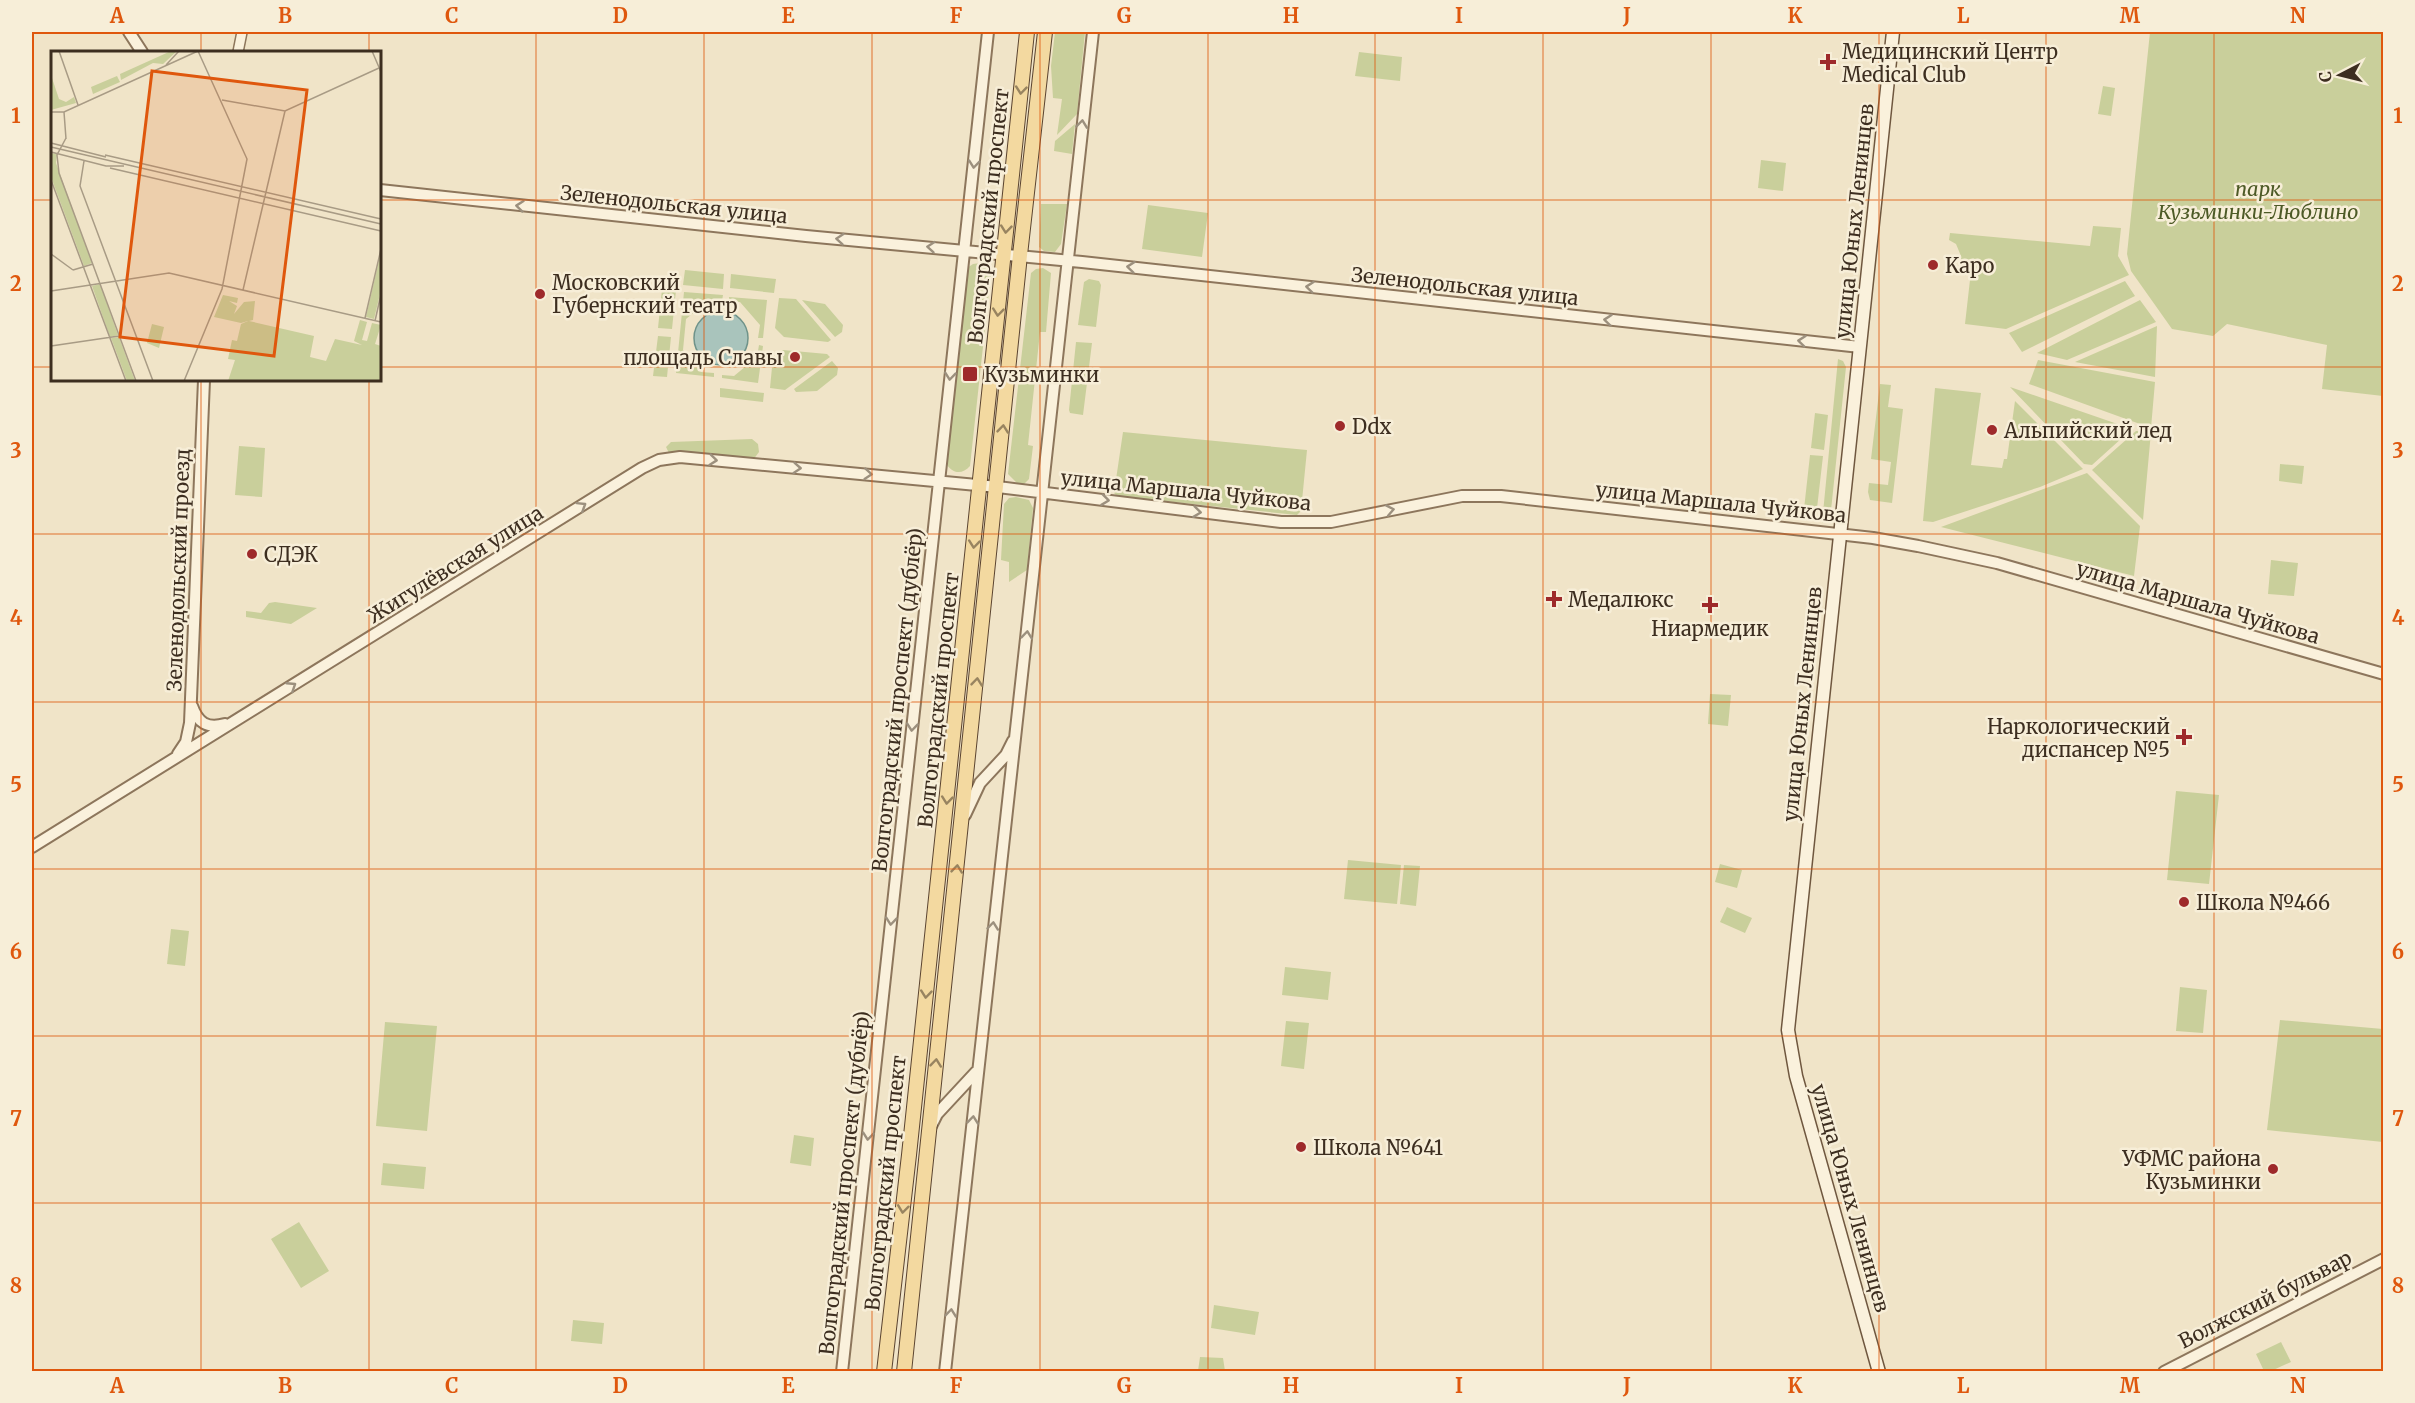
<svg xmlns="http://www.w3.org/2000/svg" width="2415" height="1403" font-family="Merriweather,serif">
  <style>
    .green { fill: #c9cf9b }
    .water { fill: #a9c4bc; stroke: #6f938a; stroke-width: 1.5 }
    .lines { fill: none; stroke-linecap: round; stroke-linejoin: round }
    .minor-casing { stroke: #8d765c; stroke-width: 12 }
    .tertiary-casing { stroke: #8d765c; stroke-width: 14 }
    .secondary-casing { stroke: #6f573f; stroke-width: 15 }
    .primary-casing { stroke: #5b4430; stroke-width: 16 }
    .minor { stroke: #faf1dc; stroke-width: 9 }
    .tertiary { stroke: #faf1dc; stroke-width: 10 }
    .secondary { stroke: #faf1dc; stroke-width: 12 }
    .primary { stroke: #f3d9a0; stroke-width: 14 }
    .oneway { stroke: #988460 }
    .oneway2 { stroke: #9c907e }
    .grid { fill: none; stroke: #df570d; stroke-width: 1.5; stroke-opacity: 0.55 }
    .poi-dot { fill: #9e2a2b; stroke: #f7eed8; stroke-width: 2 }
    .labels { text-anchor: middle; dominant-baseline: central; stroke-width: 5; stroke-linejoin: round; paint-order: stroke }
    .poi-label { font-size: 20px; fill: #3d2e20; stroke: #f7eed8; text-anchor: start }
    .park-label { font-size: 20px; font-style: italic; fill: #4d5a26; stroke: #f7eed8 }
    .street-label { font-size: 20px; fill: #3d2e20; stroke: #f7eed8 }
    .inset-road { fill: none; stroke: #a89b85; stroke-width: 1.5 }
    .view { fill: #df570d; fill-opacity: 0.15; stroke: #df570d; stroke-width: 3 }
    .inset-edge { fill: none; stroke: #3d2e20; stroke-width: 3 }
    .neatline { fill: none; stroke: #df570d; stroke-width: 2 }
    .grid-label { font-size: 20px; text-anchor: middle; font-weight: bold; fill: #df570d }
  </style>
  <rect width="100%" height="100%" fill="#f0e4c8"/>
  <path class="green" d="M1055,32h30l-8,82 -20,21 5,-36 -9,-1 -2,-32z
    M2150,32h233v364l-61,-7 5,-44 -100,-21 -14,12 -41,-7 -41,-58 -4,-17z
    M1359,52l43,5 -2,24 -45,-5z
    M2103,86l12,2 -4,28 -13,-2z
    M1075,124l-3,30 -18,-3 1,-10z
    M1761,160l25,3 -3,28 -25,-3z
    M1041,204h26l-6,40 -6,8 -11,-1 -5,-4z
    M1148,205l60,8 -6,44 -60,-8z
    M2093,226l28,2 -3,28 11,19 -123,54 -41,-5 6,-53h-4v-6h-6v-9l-5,-12 -7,-4 1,-7 140,13z
    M980,263l8,3 3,7 -21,193c-8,9 -18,8 -24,-3l21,-195 6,-4z
    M1043,268l8,5 -5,59h-6l-12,113 5,1 -4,33 -5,5h-6l-10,-10 23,-201 5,-4z
    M685,270l39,4 -1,15 -40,-4z
    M731,274l45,5 -2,14 -44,-5z
    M1089,279l10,2 2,4 -5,42 -18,-2 6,-43z
    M2125,281l10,15 -113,56 -13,-19z
    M662,289l14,1 -4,39 -14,-1z
    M684,292l39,3 -1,6 -13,-1 -23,19 -3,31 18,22 13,1v4l-38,-4z
    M729,297l38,3 -4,38h-5l2,-13 -20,-23 -11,-1z
    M779,298l17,1 35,41 -3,2 -44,-5 -9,-9z
    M802,300l23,4 18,21 -1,7 -7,5z
    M2140,300l16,22 -89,38 -30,-7z
    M2157,326l-2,51 -80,-15z
    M658,336l13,1 -4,40 -14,-1z
    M1076,342l16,1 -9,72 -13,-2 -1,-3z
    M759,345l4,1 -5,37 -36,-5v-3l12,1 23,-19z
    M783,350l44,4 3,3 -45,33 -15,-2 3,-31z
    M1838,359l5,2 3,6 -16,153 -8,3z
    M2038,360l117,22 -4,46 -122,-44z
    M832,361l6,7 -1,7 -20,16 -21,1 -2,-3z
    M1880,384l11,1 -3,22 15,2 -11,94 -22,-3 -2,-8 1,-9 19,2 3,-23 -20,-3z
    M2010,387l122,42 -40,36 -8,-1z
    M720,388l44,5 -1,9 -43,-5z
    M1935,388l46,5 -10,72 31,3 2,-9h3l8,-58 68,68 -43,18 -107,35 -10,-1z
    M1815,413l13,2 -4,35 -13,-2z
    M2136,431l15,1 -8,88 -51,-50z
    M1123,432l184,18 -6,61 -4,4 -180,-19 -3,-3z
    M752,439l6,5 1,8 -6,8 -84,-7 -3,-6 5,-5z
    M239,446l26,2 -3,49 -27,-2z
    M1810,455l13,1 -7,61 -3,3 -15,-2 1,-10 5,1z
    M2280,464l24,2 -2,18 -23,-3z
    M2087,473l53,53 -6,50 -193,-49z
    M1016,497l13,3 4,8 -6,62 -18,12v-20l-8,-2 3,-56 5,-6z
    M2271,560l27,3 -4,33 -26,-2z
    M275,602l42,6 -26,16 -45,-7v-6l15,2 8,-10z
    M1710,694l21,1 -3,31 -20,-2z
    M2176,791l43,4 -10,89 -42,-4z
    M1348,860l53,5 -4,39 -53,-5z
    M1720,864l22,6 -5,18 -22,-6z
    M1404,865l16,1 -4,40 -16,-2z
    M1727,907l25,11 -7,15 -25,-11z
    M171,929l18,2 -4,35 -18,-2z
    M1285,967l46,5 -3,28 -46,-5z
    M2180,987l27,3 -4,43 -27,-2z
    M2280,1020l103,9v113l-116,-12z
    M1286,1021l23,2 -5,46 -23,-3z
    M385,1022l52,4 -10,105 -51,-5z
    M794,1135l20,3 -3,28 -21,-3z
    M383,1163l43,4 -2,22 -43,-4z
    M299,1222l30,49 -28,17 -30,-49z
    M1214,1305l45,7 -4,23 -44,-7z
    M573,1320l31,3 -2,21 -31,-3z
    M2281,1342l10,20 -20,9h-7l-8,-17z
    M1200,1357l23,1 2,13h-27z"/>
  <path class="water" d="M694 338a27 27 0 1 1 54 0a27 27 0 1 1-54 0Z"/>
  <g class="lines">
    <g class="minor-casing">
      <path id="minor" d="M238,52l4,-20"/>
    </g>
    <g class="tertiary-casing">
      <path id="tertiary" d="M129,32l13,20
        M380,190l426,46 276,26 778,85
        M192,706c6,17 15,23 33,18
        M178,754l8,-12 4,-19 14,-343
        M965,815l15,-32 26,-28 7,-14
        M32,847l610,-379 17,-8 21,-3 318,30 283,35h50l131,-26h39l372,42 45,8 79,17 387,111
        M931,1126l6,-12 39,-42
        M842,1372l146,-1340
        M945,1372l148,-1340
        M2164,1372l220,-113"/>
    </g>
    <g class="secondary-casing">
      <path id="secondary" d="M1879,1372l-83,-296 -8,-46 105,-998"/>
    </g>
    <g class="primary-casing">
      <path id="primary" d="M884,1372l25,-217 118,-1123
        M904,1372l116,-1117 25,-223"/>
    </g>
    <use href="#minor" class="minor"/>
    <use href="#tertiary" class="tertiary"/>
    <use href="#secondary" class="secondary"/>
    <use href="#primary" class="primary"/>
  </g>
  <defs><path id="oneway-chevron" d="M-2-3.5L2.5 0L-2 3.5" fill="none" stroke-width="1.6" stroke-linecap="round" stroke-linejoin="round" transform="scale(1.5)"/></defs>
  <g class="oneway">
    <use href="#oneway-chevron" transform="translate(1021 90) rotate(96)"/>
    <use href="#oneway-chevron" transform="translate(1006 229) rotate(96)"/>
    <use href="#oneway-chevron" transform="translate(998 312) rotate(96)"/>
    <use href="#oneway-chevron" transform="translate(1003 429) rotate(-84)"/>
    <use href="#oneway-chevron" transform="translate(974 544) rotate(96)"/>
    <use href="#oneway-chevron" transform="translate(977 682) rotate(-84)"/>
    <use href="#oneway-chevron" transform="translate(947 800) rotate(96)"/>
    <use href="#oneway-chevron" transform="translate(957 869) rotate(-84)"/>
    <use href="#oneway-chevron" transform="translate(926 994) rotate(96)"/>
    <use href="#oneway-chevron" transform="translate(936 1063) rotate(-84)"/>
    <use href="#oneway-chevron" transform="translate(903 1209) rotate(97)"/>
  </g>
  <g class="oneway2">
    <use href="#oneway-chevron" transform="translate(1082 124) rotate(-83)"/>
    <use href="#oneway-chevron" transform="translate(974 164) rotate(96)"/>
    <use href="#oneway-chevron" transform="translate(520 206) rotate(-174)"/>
    <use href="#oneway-chevron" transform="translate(840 239) rotate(-175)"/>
    <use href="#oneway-chevron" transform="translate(931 247) rotate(-175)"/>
    <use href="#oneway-chevron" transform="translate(1131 267) rotate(-174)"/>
    <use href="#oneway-chevron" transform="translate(1310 287) rotate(-174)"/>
    <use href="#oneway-chevron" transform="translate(1608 320) rotate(-174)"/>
    <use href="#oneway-chevron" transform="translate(1802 341) rotate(-174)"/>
    <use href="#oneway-chevron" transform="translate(950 376) rotate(96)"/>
    <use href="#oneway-chevron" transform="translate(713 460) rotate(6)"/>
    <use href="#oneway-chevron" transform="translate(797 468) rotate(4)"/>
    <use href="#oneway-chevron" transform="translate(868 474) rotate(5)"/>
    <use href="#oneway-chevron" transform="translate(1105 500) rotate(7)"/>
    <use href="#oneway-chevron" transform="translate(582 506) rotate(-32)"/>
    <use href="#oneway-chevron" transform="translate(1390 510) rotate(-11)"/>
    <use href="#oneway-chevron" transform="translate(1197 512) rotate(7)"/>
    <use href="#oneway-chevron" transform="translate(1027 635) rotate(-84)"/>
    <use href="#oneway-chevron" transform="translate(292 686) rotate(-33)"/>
    <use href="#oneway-chevron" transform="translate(912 727) rotate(96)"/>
    <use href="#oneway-chevron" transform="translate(891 921) rotate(96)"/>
    <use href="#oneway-chevron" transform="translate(993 926) rotate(-84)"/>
    <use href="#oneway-chevron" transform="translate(973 1120) rotate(-84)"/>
    <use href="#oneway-chevron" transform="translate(868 1136) rotate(96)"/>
    <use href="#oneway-chevron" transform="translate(951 1313) rotate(-84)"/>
  </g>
  <path class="grid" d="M201,32v20M369,32v20M536,32v1340M704,32v1340M872,32v1340M1040,32v1340M1208,32v1340M1375,32v1340M1543,32v1340M1711,32v1340M1879,32v1340M2046,32v1340M2214,32v1340M32,200h20M380,200h2004M32,367h20M380,367h2004M201,380v992M369,380v992M32,534h2352M32,702h2352M32,869h2352M32,1036h2352M32,1203h2352"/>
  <g class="poi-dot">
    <path d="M1825 53h6v6h6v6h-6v6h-6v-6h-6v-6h6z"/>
    <circle cx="1933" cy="265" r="6"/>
    <circle cx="540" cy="294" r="6"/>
    <circle cx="795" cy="357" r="6"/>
    <rect x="962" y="366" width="16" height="16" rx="3"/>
    <circle cx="1340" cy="426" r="6"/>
    <circle cx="1992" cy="430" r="6"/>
    <circle cx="252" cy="554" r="6"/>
    <path d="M1551 590h6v6h6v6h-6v6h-6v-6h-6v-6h6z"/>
    <path d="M1707 596h6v6h6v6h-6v6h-6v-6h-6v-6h6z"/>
    <path d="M2181 728h6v6h6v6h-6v6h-6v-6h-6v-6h6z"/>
    <circle cx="2184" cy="902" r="6"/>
    <circle cx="1301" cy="1147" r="6"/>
    <circle cx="2273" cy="1169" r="6"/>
  </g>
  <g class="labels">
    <g class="poi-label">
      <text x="1842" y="51">Медицинский Центр<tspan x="1842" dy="23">Medical Club</tspan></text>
      <text x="1945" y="265">Kapo</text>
      <text x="552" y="282">Московский<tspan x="552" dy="23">Губернский театр</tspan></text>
      <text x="783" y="357" text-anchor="end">площадь Славы</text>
      <text x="984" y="374">Кузьминки</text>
      <text x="1352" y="426">Ddx</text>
      <text x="2004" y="430">Альпийский лед</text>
      <text x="264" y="554">СДЭК</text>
      <text x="1568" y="599">Медалюкс</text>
      <text x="1710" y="628" text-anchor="middle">Ниармедик</text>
      <text x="2170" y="726" text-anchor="end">Наркологический<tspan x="2170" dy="23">диспансер №5</tspan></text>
      <text x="2196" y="902">Школа №466</text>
      <text x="1313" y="1147">Школа №641</text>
      <text x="2261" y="1158" text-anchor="end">УФМС района<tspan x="2261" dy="23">Кузьминки</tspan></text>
    </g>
    <g class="park-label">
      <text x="2258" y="188">парк<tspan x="2258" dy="23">Кузьминки-Люблино</tspan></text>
    </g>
    <g class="street-label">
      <text transform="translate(674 204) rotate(6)">Зеленодольская улица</text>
      <text transform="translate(988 216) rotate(-84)">Волгоградский проспект</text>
      <text transform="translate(1854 221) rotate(-84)">улица Юных Ленинцев</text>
      <text transform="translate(1465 286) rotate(6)">Зеленодольская улица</text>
      <text transform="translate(1186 490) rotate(6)">улица Маршала Чуйкова</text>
      <text transform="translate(1721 502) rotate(6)">улица Маршала Чуйкова</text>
      <text transform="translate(455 564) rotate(-32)">Жигулёвская улица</text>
      <text transform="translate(178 570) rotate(-88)">Зеленодольский проезд</text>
      <text transform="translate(2198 602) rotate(16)">улица Маршала Чуйкова</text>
      <text transform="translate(897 700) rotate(-84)">Волгоградский проспект (дублёр)</text>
      <text transform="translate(938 700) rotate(-84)">Волгоградский проспект</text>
      <text transform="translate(1802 704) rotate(-84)">улица Юных Ленинцев</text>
      <text transform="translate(844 1183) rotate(-84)">Волгоградский проспект (дублёр)</text>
      <text transform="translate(885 1183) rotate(-84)">Волгоградский проспект</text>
      <text transform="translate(1851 1198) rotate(74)">улица Юных Ленинцев</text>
      <text transform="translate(2265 1299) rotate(-27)">Волжский бульвар</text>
    </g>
  </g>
  <g transform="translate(51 51)">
    <rect width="330" height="330" fill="#f0e4c8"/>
    <path d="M120,0h6l-14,13 -10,-1 -32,17 -1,-6zM0,24l8,24 7,3 8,-5 2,6 -25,7zM66,25l3,6 -27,12 -2,-7zM0,102l6,1 -1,9 36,100 -8,3 -33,-89zM330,201v38l-7,29 -8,-2zM49,233l18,51 -8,2 -18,-51zM172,244l15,3 -1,5 -8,-2 8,5 -3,8 10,-12 11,-1 -2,19 -4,1 65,15 -4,21 16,4 9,-22 27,6 -8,-4 6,-21 7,2 -5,18 5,1 5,-18 9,2 -6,19 6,2v35h-153l7,-21 -7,-1 4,-19 5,1 4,-17 7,-3 -7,2 -27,-6zM101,273l12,3 -5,21 -12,-5zM68,286l16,44h-8l-16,-43z" fill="#c9cf9b"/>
    <path class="inset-road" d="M8,0l19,54M321,0l9,21M115,14l13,-14M171,49l63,11 94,-43M0,61h13l134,-61M13,61l2,27M15,87l-9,17 2,18 77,208M0,92l55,14M0,96l330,77M0,101l55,14h18M54,104l276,64M33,110l-4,25 73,195M59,117l271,63M0,129l75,201M0,203l22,16M22,219l20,-6M192,239l42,-179M0,240l118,-18 212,49M314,267l16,-69M324,270l6,-27M0,295l68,-10M133,330l38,-92 25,-130 -49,-108"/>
    <path class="view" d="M101,20l155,19 -33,266 -154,-19z"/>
    <rect width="330" height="330" class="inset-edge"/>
  </g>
  <rect width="2415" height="1403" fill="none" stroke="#f7eed8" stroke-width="66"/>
  <g transform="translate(2340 75) rotate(263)" stroke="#f7eed8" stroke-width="4.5" paint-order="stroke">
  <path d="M0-4.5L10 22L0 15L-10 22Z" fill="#3d2e20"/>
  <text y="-9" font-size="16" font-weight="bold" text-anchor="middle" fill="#3d2e20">С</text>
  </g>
  <rect x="33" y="33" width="2349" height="1337" class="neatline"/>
  <g class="grid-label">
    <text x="117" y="23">A</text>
    <text x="285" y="23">B</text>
    <text x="452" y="23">C</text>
    <text x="620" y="23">D</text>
    <text x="788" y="23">E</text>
    <text x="956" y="23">F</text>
    <text x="1124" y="23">G</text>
    <text x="1291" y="23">H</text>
    <text x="1459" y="23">I</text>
    <text x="1627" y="23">J</text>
    <text x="1795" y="23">K</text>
    <text x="1963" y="23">L</text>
    <text x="2130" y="23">M</text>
    <text x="2298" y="23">N</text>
    <text x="16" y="123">1</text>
    <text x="2398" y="123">1</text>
    <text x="16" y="291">2</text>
    <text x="2398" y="291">2</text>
    <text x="16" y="458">3</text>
    <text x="2398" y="458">3</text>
    <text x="16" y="625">4</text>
    <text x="2398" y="625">4</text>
    <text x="16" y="792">5</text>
    <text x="2398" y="792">5</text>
    <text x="16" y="959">6</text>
    <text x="2398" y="959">6</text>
    <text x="16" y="1126">7</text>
    <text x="2398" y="1126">7</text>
    <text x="16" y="1293">8</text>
    <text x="2398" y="1293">8</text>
    <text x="117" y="1393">A</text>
    <text x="285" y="1393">B</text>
    <text x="452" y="1393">C</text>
    <text x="620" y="1393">D</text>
    <text x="788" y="1393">E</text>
    <text x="956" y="1393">F</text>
    <text x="1124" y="1393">G</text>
    <text x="1291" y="1393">H</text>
    <text x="1459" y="1393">I</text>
    <text x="1627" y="1393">J</text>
    <text x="1795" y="1393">K</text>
    <text x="1963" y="1393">L</text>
    <text x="2130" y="1393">M</text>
    <text x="2298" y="1393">N</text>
  </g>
</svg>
